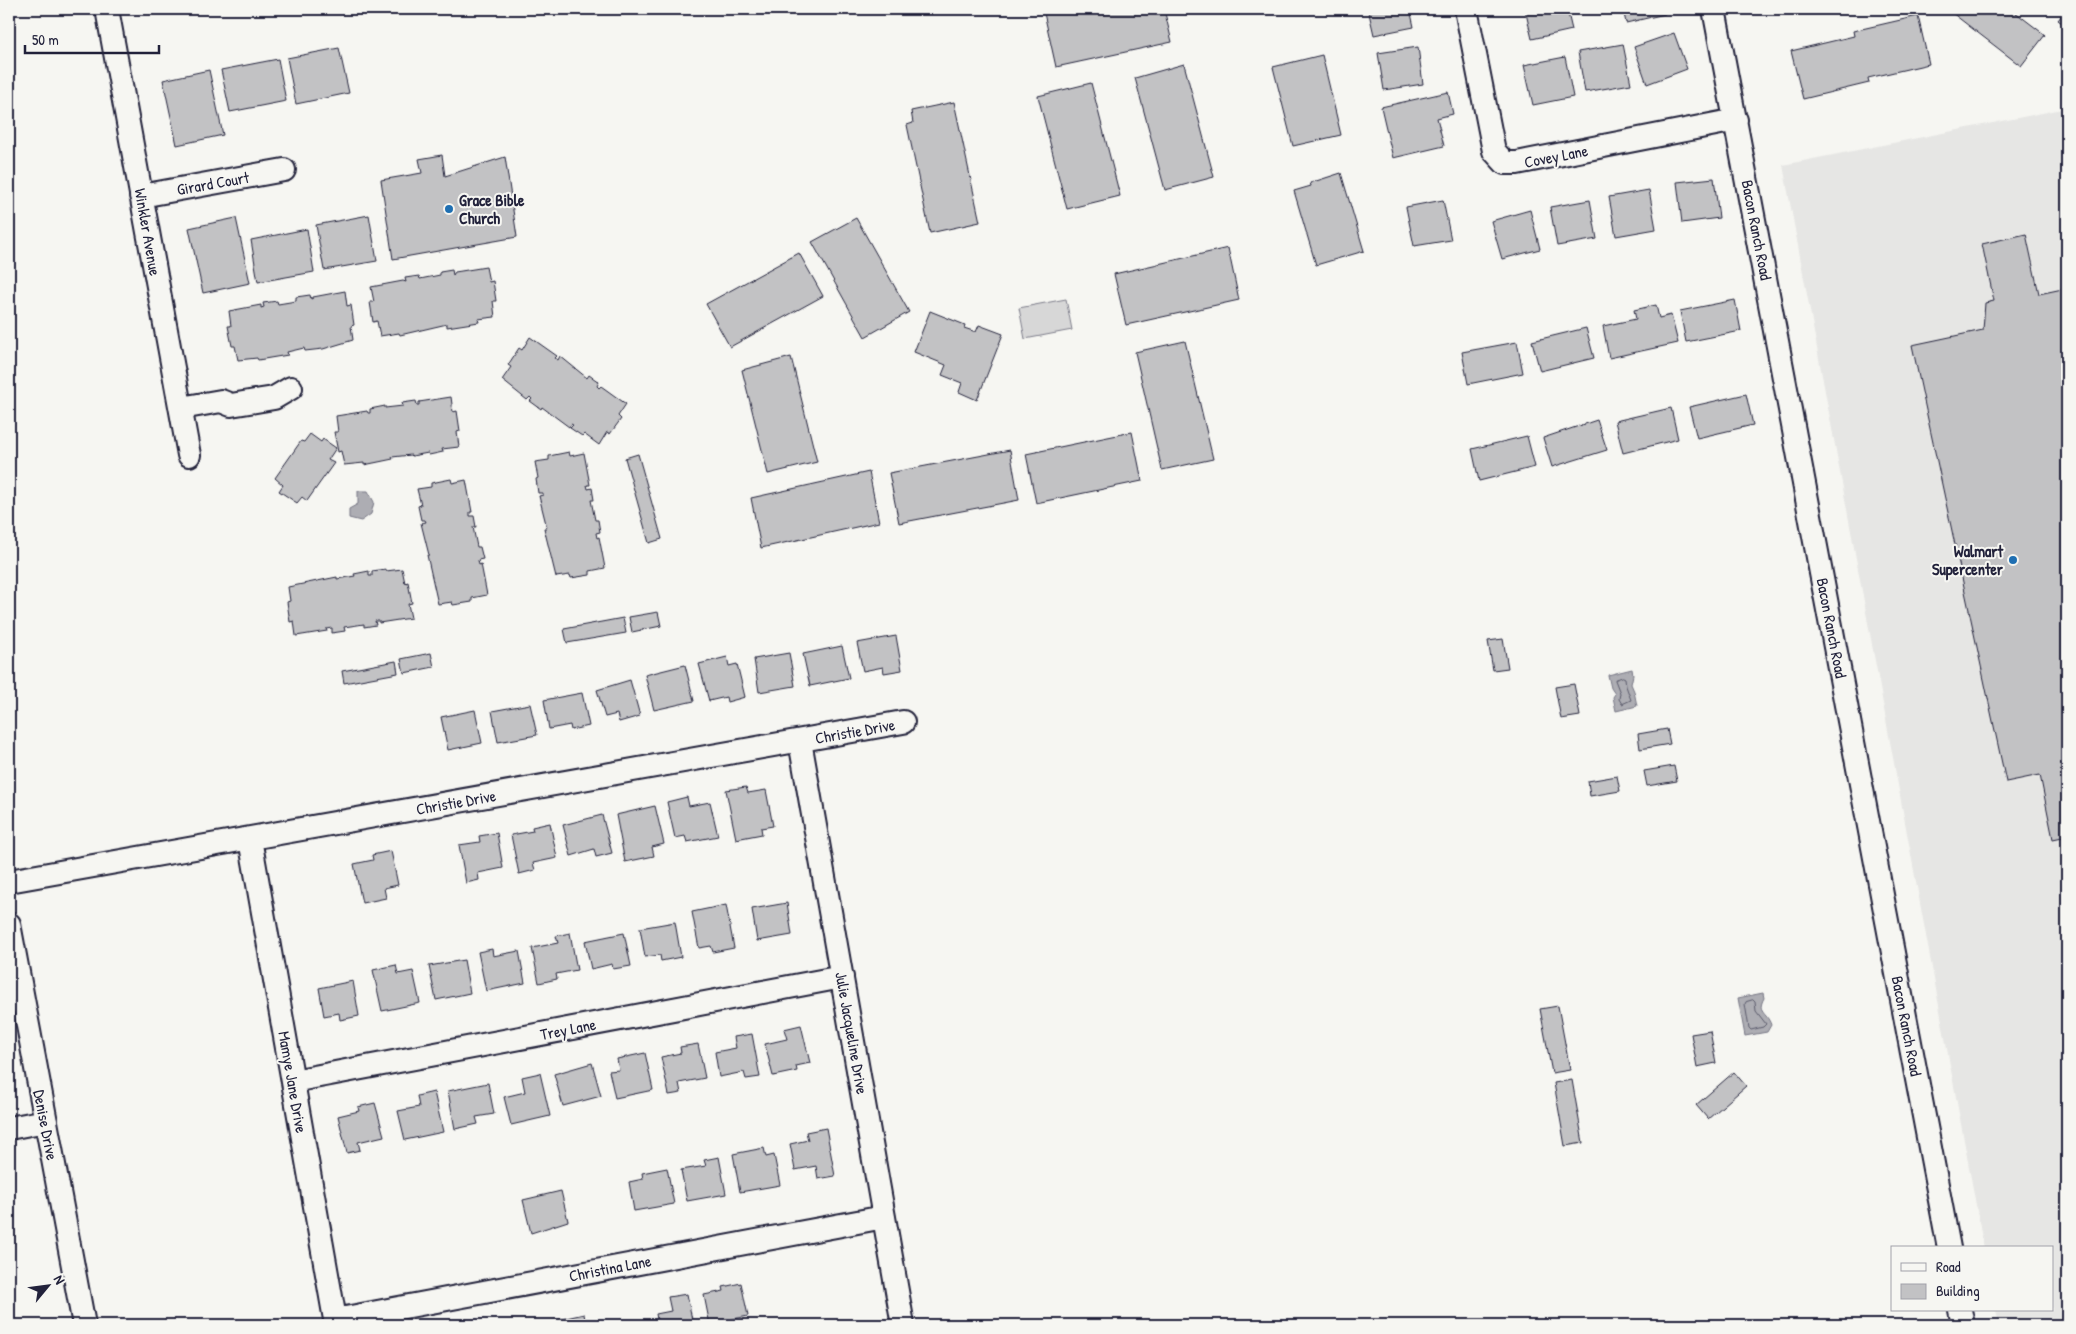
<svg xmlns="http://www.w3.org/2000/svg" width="2076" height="1334" font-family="'Patrick Hand',sans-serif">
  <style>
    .built { fill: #e6e6e4 }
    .green { fill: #d7d7d7; stroke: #7c7c89 }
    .water { fill: #adadb3; stroke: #757583 }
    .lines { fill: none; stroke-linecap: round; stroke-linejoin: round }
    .shore { stroke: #5a5a6b; stroke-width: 1 }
    .building { fill: #c2c2c4; stroke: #22223b }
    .minor-casing { stroke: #22223b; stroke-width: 26 }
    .minor { stroke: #f6f6f2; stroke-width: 22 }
    .poi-dot { fill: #1f6fb2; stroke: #f6f6f2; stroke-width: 2 }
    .labels { text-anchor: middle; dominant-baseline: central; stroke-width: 4; stroke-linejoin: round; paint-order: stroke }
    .street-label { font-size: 16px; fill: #22223b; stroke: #f6f6f2 }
    .poi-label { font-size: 16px; font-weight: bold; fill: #22223b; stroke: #f6f6f2; text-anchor: start }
  </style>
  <rect width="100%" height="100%" fill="#f6f6f2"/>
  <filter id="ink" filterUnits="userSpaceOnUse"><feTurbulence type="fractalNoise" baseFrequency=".02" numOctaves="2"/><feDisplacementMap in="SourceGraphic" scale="10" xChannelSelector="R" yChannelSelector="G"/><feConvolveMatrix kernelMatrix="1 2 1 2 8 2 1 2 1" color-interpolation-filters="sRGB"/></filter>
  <g filter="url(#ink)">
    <path class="built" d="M2067,108v1217h-68l-3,-15h56v-62h-68l-201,-1083z"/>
    <path class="green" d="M1066,299l6,31 -47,9 -6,-31z"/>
    <path class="water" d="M358,491h10l6,11 -3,12 -10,7 -12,-3v-9l9,-5z
      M1632,669l1,6 -2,9 3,7 3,15 -21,5 -3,-14 2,-3 -4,-6 -3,-13z
      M1763,993l1,5c-8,15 3,14 7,27l-4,7 -22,4 -7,-38z"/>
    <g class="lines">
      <path class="shore" d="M1623,677l2,1 1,8 5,14 -9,4 -3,-5 1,-6 -5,-13z
        M1753,1000l2,2 1,9 10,13 -3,3 -12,3 -2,-2 -4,-24 1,-2z"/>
    </g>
    <path class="building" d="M1064,9h100l8,33 -116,25 -12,-54z
      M1368,9h42l4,18 -40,8z
      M1525,9h42l5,21 -40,9z
      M1623,9h41l1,5 -39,9z
      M1947,9h64l34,26 -24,31z
      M2067,9v18l-9,-7z
      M1918,16l11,48 -61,14 1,5 -66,16 -12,-48 63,-15 -1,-5z
      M1674,33l13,36 -40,15 -13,-37z
      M1623,44l8,40 -46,8 -7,-40z
      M1418,47l5,37 -39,6 -6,-37z
      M339,48l10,45 -53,11 -9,-46z
      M1322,55l19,80 -48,11 -20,-79z
      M1565,57l8,40 -40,8 -9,-40z
      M278,59l8,42 -56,11 -9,-42z
      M1184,64l30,113 -49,13 -30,-112z
      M209,70l14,65 -46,10 -14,-65z
      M1091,83l29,113 -53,13 -29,-113z
      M1448,92l5,22 -16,4 7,28 -51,12 -12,-51z
      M954,102l26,120 -50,11 -23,-108 6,-2 -2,-12z
      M442,155l3,21 60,-19 12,80 -124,22 -12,-79 41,-7 -3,-14z
      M1341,173l23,78 -48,14 -22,-74 17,-5 -1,-3z
      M1714,178l5,40 -37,5 -5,-41z
      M1649,190l7,39 -40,7 -7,-39z
      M1443,200l8,40 -37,6 -8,-39z
      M1590,200l7,39 -40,7 -7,-39z
      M1530,210l10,39 -38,10 -11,-38z
      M369,215l8,46 -53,9 -8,-45z
      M236,218l14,65 -47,10 -14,-65z
      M856,218l53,94 -44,25 -53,-95z
      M307,229l7,43 -56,10 -7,-42z
      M2026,234l13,60 28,-6v548l-14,3 -13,-64 -34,7 -94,-437 71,-15 2,-27 9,-2 -12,-57z
      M1228,248l11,52 -113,25 -12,-51z
      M799,253l24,43 -93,51 -24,-43z
      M486,267l3,15 4,-1 3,20h-3l2,16 -17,2 1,3 -32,5v-3l-47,11 -1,-2 -19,3 -3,-15 -4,1 -3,-20h4l-3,-15 32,-6 3,1 -1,-4 14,-2 1,3 20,-4v-3l12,-2 1,5 2,-3z
      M345,291l2,15 4,-1 3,20 -3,1 2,14 -30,9 -18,2 -1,-3 -17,4 1,3 -30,5 -1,-2 -19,2 -3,-14h-3l-4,-20h3l-2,-15 32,-6v3l3,-1 -1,-4 14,-2 1,3 18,-3v-4l14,-2 1,4 2,-1v-1z
      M1735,300l6,31 -55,11 -6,-31z
      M1656,305l3,13 12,-3 7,28 -69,15 -6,-32 33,-7 -2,-9z
      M930,311l35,14 -1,3 12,4 3,-7 24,9 -26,66 -18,-8 3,-9 -20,-8 4,-10 -32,-13z
      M1586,328l8,30 -54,13 -8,-30z
      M530,337l27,19 -2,2 3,2 2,-4 27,22 2,-3 10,7 -2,4 2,2 2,-2 25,18 -8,12 3,3 -11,15 -3,-2 -8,13 -15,-11 -2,2 -12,-8 3,-3 -2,-1 -2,3 -27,-20 -1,2 -11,-8 2,-2 -2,-2 -3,3 -25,-20 9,-13 -3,-2 11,-17 3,2z
      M1185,341l28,118 -51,11 -27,-118z
      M1517,342l6,31 -55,11 -6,-32z
      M791,357l26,105 -49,12 -26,-104z
      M1746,394l7,31 -56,13 -8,-31z
      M451,397l2,15 4,-1 3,20 -3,1 2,15 -17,2 1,3 -14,3 -1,-2 -16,3 -1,-1 -19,2 1,2 -29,6v-2l-20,2 -3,-14 -3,1 -4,-20h4l-2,-16 31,-5 1,2h2v-4l15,-3v2l18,-2 -1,-3 14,-2 1,4h2v-3z
      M1671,408l7,31 -55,14 -8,-32z
      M1597,420l10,30 -55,17 -9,-29z
      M1132,432l10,49 -106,22 -10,-49z
      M310,434l11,8 2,-3 13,9 -8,12 6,3 -27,38 -5,-4 -5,6 -18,-12 4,-6 -8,-7 26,-37 3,1z
      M1527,436l8,31 -56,14 -7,-32z
      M1010,450l9,50 -120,23 -10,-50z
      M569,452l1,4 14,-3 6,32h-3l1,4 4,-1 2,12h-3l4,20h3l2,12 -4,1 1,5 2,-1 6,31 -15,3v4l-19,3 -1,-3 -14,2 -12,-49h3l-8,-32 4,-1v-2h-5l-2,-14 2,-1 -3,-16 14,-2v-4z
      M638,454l24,85 -13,4 -24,-85z
      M869,472l10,50 -118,26 -10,-50z
      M451,479l1,4 14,-3 6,32h-2v4h4l2,11h-3l4,20h3l3,12 -5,1 1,5 2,-1 6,31 -15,3v4l-19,3 -1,-3 -14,2 -11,-49h2l-8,-32 5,-1 -1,-2h-4l-3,-14 3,-1 -4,-16 14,-2v-4z
      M386,569v2l16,-2 3,14 3,-1 4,21 -4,1 3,14 -32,5v-2h-4l1,4 -12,2v-3l-20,3 1,4 -13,2v-5l-6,1 1,2 -31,5 -2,-15 -4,1 -3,-20 3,-1 -2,-14 49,-10v2l18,-3 -1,-2 15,-3v5h3v-5z
      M658,612l3,14 -29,6 -3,-15z
      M623,618l3,15 -59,10 -3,-14z
      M896,636l6,34 -18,3 -1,-6 -20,4 -6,-28z
      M1503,639l5,29 -15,2 -5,-29z
      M842,646l7,32 -39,8 -7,-32z
      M431,653l3,14 -30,6 -3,-14z
      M789,653l6,33 -36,6 -5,-33z
      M727,657l2,9 8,-2 8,33 -18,5 -1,-5 -17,4 -10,-37z
      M396,661l2,12 -54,10 -2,-12z
      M685,665l9,36 -40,9 -9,-35z
      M630,680l10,36 -21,6 -2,-8 -12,3 -8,-27z
      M1574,684l6,32 -19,3 -6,-32z
      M582,693l7,33 -18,4 -1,-5 -21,4 -5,-29z
      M530,704l7,31 -39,7 -6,-31z
      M475,710l7,33 -34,7 -7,-33z
      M1667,729l3,15 -30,5 -2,-15z
      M1674,766l3,15 -30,5 -3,-15z
      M1617,776l3,15 -30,5 -2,-15z
      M746,787l2,6 18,-3 7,36 -12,2 1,6 -26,5 -10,-49z
      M687,797l2,9 21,-4 8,34 -31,6 -2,-6 -10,2 -8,-36z
      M655,806l9,38 -12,3 2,9 -29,6 -9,-47z
      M602,815l10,38 -16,4 -2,-8 -23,7 -8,-31z
      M550,823l7,35 -24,5 2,7 -16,4 -8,-39 22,-4 -1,-4z
      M497,833l6,35 -25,5 1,7 -13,3 -7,-38 21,-3 -1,-6z
      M391,851l7,34 -14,3 2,10 -24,5 -8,-39 19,-4 -1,-5z
      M787,903l5,32 -35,6 -5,-32z
      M726,905l8,43 -21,4 -2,-6 -12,2 -7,-36z
      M675,922l6,35 -20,4 -1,-6 -15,2 -5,-29z
      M570,933l7,37 -21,4 1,5 -18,4 -7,-35 26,-5 -2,-7z
      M624,933l7,33 -18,3 -1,-5 -21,5 -6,-28z
      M492,949l1,7 26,-5 6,32 -39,8 -8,-39z
      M464,960l6,33 -34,7 -7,-34z
      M396,965l2,9 15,-3 7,32 -38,8 -9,-41z
      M353,981l6,35 -19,4 -1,-7 -15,3 -5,-28z
      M1558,1006l12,64 -18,3 -12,-64z
      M801,1025l9,38 -14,3 1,5 -24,5 -8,-32 22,-5 -3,-10z
      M1710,1031l6,32 -19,4 -6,-33z
      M752,1034l8,43 -14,2 -2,-7 -25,5 -4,-25 21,-4 -2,-11z
      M698,1044l7,34 -26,5 2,10 -12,2 -8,-38 20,-4 -1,-6z
      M645,1053l8,37 -38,8 -6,-27 10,-1 -2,-11z
      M592,1063l9,33 -38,10 -9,-32z
      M1734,1072l12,14 -38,33 -12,-14z
      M540,1073l10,43 -39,9 -7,-28 21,-5 -3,-15z
      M1572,1080l11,63 -18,3 -11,-63z
      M488,1083l6,31 -18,3 2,7 -23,5 -7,-38z
      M434,1092l9,40 -38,8 -7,-29 21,-4 -2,-11z
      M375,1103l9,33 -26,6 2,8 -13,3 -9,-37 21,-5 -1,-4z
      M826,1128l9,48 -17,3 -2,-13 -21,4 -5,-26 18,-4 -2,-8z
      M764,1148l2,9 8,-2 6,30 -40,7 -7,-38z
      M719,1157l7,37 -39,7 -6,-31 25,-4 -2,-6z
      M667,1168l7,36 -40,7 -5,-29 14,-3 -1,-6z
      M561,1191l7,30 -37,12 -8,-33z
      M741,1283l7,33 -24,5 1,4h-15l-6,-30 20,-4 -1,-4z
      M687,1294l6,31h-35l-2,-11 15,-3 -3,-14z
      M584,1314l2,11h-41l-1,-2z"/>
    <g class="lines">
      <g class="minor-casing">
        <path id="minor" d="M107,9l82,446
          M1466,9l28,142 11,12h12l219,-43
          M1714,9l235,1239
          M141,196l143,-26
          M181,408l40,-7 10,4 43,-7 17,-10
          M800,741l103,584
          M250,839l86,486
          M9,881l894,-159
          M9,924l75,401
          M293,1081l549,-104
          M9,1128l37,-7
          M1960,1310l3,15
          M335,1320l549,-103"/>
      </g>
      <use href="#minor" class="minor"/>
    </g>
  </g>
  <g class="poi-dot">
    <circle cx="449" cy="209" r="5"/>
    <circle cx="2013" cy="560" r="5"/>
  </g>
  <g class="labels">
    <g class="street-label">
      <text transform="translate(1556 156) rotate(-11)">Covey Lane</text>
      <text transform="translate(213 183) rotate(-10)">Girard Court</text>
      <text transform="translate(1757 230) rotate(79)">Bacon Ranch Road</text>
      <text transform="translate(148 232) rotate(80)">Winkler Avenue</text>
      <text transform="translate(1832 628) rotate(79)">Bacon Ranch Road</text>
      <text transform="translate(855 731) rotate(-10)">Christie Drive</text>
      <text transform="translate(456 802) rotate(-10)">Christie Drive</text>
      <text transform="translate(1907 1026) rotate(79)">Bacon Ranch Road</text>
      <text transform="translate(568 1029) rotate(-11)">Trey Lane</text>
      <text transform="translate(852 1033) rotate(80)">Julie Jacqueline Drive</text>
      <text transform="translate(293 1082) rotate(80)">Mamye Jane Drive</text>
      <text transform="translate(46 1125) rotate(79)">Denise Drive</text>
      <text transform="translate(610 1268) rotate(-11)">Christina Lane</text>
    </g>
    <g class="poi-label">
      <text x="459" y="200">Grace Bible<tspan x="459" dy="18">Church</tspan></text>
      <text x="2003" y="551" text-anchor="end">Walmart<tspan x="2003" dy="18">Supercenter</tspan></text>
    </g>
  </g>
  <rect width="2076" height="1334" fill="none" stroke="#f6f6f2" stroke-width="30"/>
  <rect x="15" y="15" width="2046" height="1304" fill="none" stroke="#22223b" stroke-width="2" filter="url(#ink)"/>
  <rect x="1891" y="1246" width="162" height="65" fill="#f6f6f2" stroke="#a1a1a9"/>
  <rect x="1901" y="1263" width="25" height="8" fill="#f6f6f2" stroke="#a1a1a9"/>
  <text x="1936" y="1272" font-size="15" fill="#22223b">Road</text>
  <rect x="1901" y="1284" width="25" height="15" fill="#c2c2c4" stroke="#a1a1a9"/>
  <text x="1936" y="1296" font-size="15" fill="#22223b">Building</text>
  <g transform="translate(48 1286) rotate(61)" stroke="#f6f6f2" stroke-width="4" paint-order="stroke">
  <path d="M0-4L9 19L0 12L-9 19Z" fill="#22223b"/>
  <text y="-8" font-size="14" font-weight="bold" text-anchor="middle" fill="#22223b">N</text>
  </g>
  <path d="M25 45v8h134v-8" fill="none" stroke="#22223b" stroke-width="2.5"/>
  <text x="32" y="45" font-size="15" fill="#22223b" stroke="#f6f6f2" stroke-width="4" paint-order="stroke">50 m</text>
</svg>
